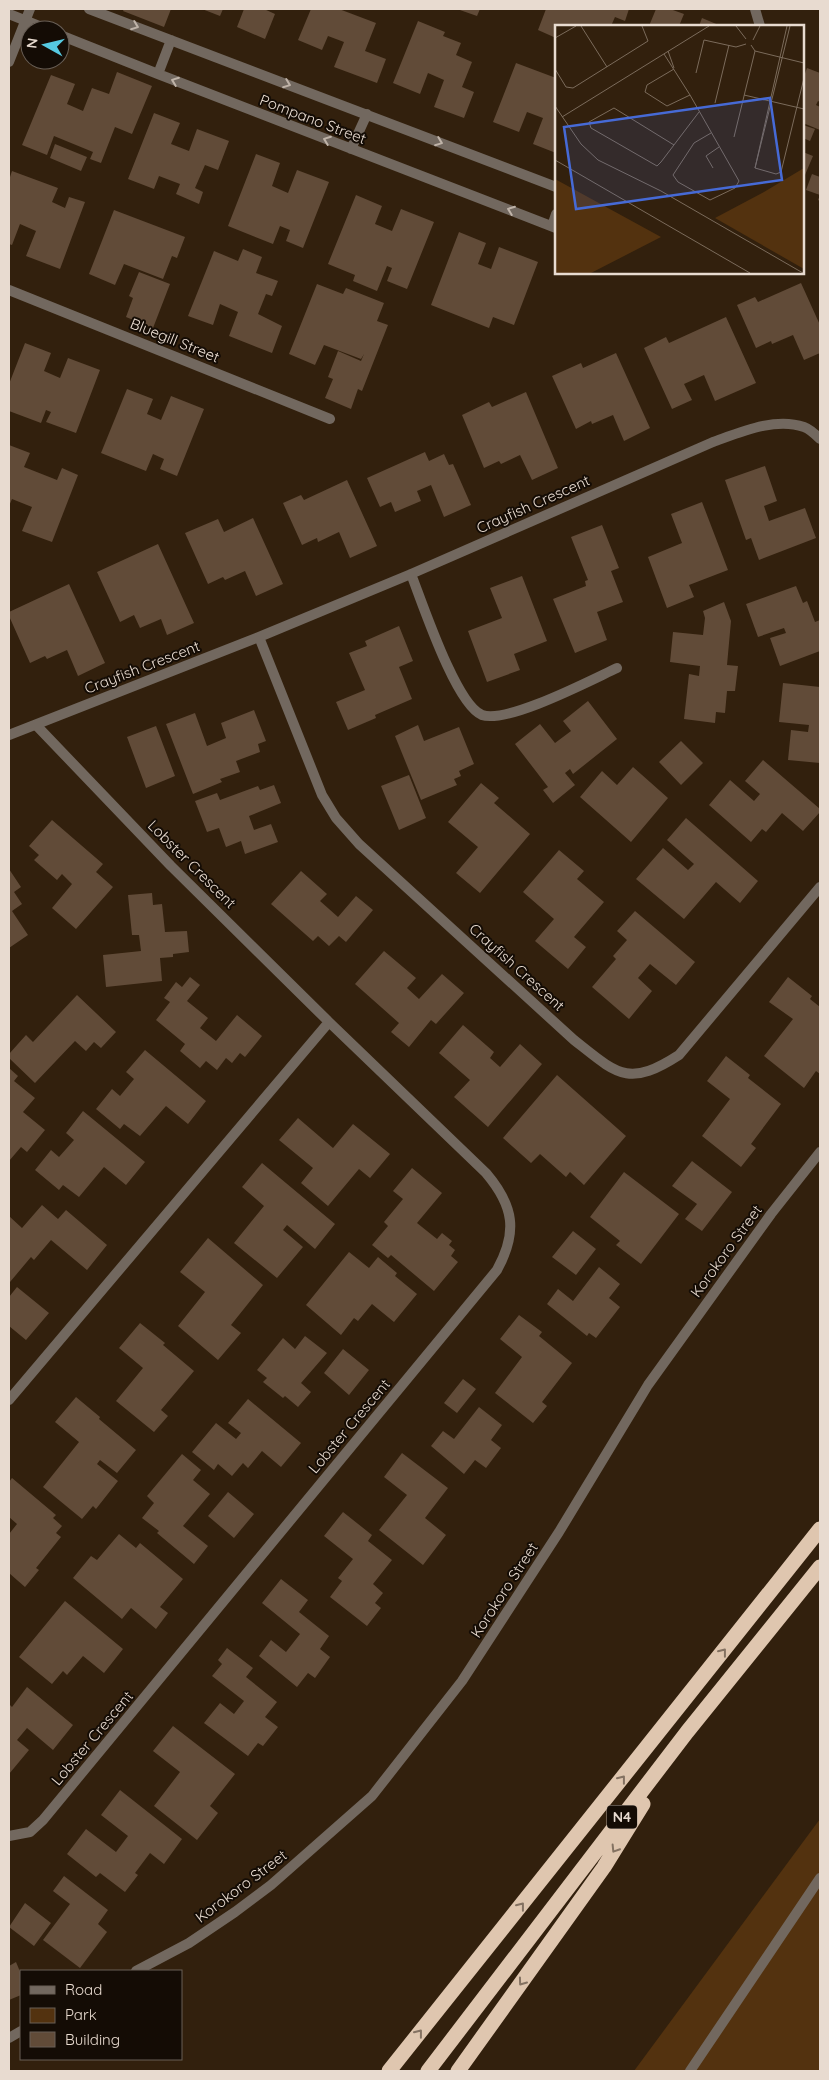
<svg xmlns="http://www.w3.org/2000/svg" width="829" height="2080" font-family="Quicksand,sans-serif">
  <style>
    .green { fill: #53320f }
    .building { fill: #614b38 }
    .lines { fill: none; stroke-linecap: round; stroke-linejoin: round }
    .lane { stroke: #72685f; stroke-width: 10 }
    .street { stroke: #72685f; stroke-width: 10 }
    .highway { stroke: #dfc6af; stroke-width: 15 }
    .oneway { stroke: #bfb3a8 }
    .oneway2 { stroke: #847262 }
    .labels { text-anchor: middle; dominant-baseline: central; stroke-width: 4; stroke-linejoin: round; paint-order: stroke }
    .shield { fill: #140c05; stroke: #a89d93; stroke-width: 1 }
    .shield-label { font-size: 14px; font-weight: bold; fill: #e8dbd0 }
    .street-label { font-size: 15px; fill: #e8dbd0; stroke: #140c05 }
    .inset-road { fill: none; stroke: #7b6b5b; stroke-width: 1 }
    .view { fill: #466ad6; fill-opacity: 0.15; stroke: #466ad6; stroke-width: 2.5 }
    .inset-edge { fill: none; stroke: #e8dbd0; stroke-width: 2.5 }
  </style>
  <rect width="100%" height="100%" fill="#32200d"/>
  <path class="green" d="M820,1819v252h-186z"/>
  <path class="building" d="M124,9h47l-7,18 -41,-16z
    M202,9h21l-3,7z
    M244,9h20l11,5 -10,25 -28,-12z
    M311,9h28l37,14 -11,28 21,8 -9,24 -43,-16 10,-25 -16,-6 -6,14 -24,-10z
    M457,9h23l-3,7z
    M546,9h83l-4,12 -10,-4 -4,9h-55v12l-18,-8z
    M656,9h14l14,5 -5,12h-30z
    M702,18l19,8h-22z
    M418,21l27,11 -2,4 18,7 -5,12 16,7 -10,25 12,5 -10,26 -30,-11 10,-27 -16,-7 -8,21 -27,-11z
    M516,63l40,15 -1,13 1,1v61l-23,-9 10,-26 -16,-6 -8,20 -26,-10z
    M807,68l13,5v29l-2,-1 -2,4 4,2v23l-17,-7v-44z
    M117,72l35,14 -20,48 -17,-7 -14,36 -11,-4 3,-7 -39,-16 -7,19 -25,-10 29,-70 24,9 -8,20 16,7 9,-23 17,6z
    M154,113l26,10 -9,21 18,7 8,-22 32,12 -11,29 -13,-5 -10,23 8,4 -4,12 -23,-10 4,-10 -21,-8 -5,13 -26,-10z
    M803,125l12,4 -5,12 -7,-3z
    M55,144l32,13 -6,14 -31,-13z
    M803,152l10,4 -8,19 -2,-1z
    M256,154l24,9 -8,23 16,7 9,-23 32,12 -26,66 -17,-7 4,-11 -10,-4 -7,18 -45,-18z
    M12,171l46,17 -6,14 13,6 4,-11 16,5 -25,67 -34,-13 10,-25 -16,-7 -8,21 -3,-1v-64z
    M812,174l8,3v24l-2,-1 2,-5 -14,-5z
    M356,195l26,11 -7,18 17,7 9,-22 33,13 -27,67 -20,-8 5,-13 -5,-2 -10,25 -24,-10 2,-6 -27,-11z
    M114,210l71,27 -8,21 -5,-2 -9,23 -39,-15 -9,21 -26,-11z
    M459,232l27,11 -8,21 13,5 8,-22 39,15 -24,63 -21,-8 -4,11 -58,-23z
    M243,249l19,8 -6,16 22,8 -6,15 -6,-2 -8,20 24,12 -10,27 -43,-17 9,-24 -18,-8 -7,21 -25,-9 26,-65 24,10z
    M139,272l31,12 -17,44 -27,-11 7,-19 -4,-2z
    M801,283l19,42v28l-16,7 -11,-25 -21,9 -1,-3 -15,7 -19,-43 18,-8 3,5z
    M317,284l26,10 3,-6 38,15 -7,18 11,4 -26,66 -4,-2 -7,20 -26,-11 8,-19 -5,-2 10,-26 23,10 3,-7 -3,5 -37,-14 -9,20 -26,-11z
    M726,317l30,66 -41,18 -11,-26 -20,9 8,16 -20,9 -28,-61 22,-11 3,6z
    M25,343l26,10 -7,18 16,7 8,-20 32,12 -24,63 -30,-11 5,-10 -5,-2 -5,13 -32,-12v-27z
    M616,353l34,75 -26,13 -11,-26 -21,9 -1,-3 -15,8 -24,-53 29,-13 2,5z
    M127,389l26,10 -6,15 14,6 10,-24 33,13 -27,67 -17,-7 4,-10 -11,-5 -7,17 -45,-18z
    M526,392l32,76 -26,12 -12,-25 -19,9 -2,-3 -15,7 -22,-53 27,-13 3,5z
    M9,445l21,8 -6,14 33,13 5,-12 16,7 -26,67 -30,-11 10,-24 -20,-8 -3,7z
    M425,452l4,9 15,-7 5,11 4,-1 18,41 -27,12 -13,-32 -14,6 4,10 -26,11 -4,-10 -11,5 -13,-29z
    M765,466l12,35 -13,5 5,15 36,-13 11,30 -57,22 -8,-22 -5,2 -21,-60z
    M347,480l30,66 -27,12 -11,-26 -21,10 -1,-4 -15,7 -19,-42 18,-8 3,5z
    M702,502l26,68 -39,15 5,12 -27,11 -19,-51 34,-14 -11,-29z
    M253,518l30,66 -27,12 -11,-25 -20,9 -2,-3 -15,7 -23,-51 33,-14 6,13z
    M602,525l17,43 -8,3 12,31 -26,10 10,28 -32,13 -22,-54 33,-13 -1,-5 3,-1 -17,-43z
    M158,544l36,79 -27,12 -6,-16 -21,9 -6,-13 -14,7 -23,-50z
    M522,576l25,65 -33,13 6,16 -33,12 -19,-51 34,-13 -12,-30z
    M69,584l36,79 -27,13 -11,-26 -20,9 -2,-3 -15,7 -21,-47v-4z
    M796,586l7,17 4,-2 8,21 5,-2v31l-40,15 -10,-28 16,-5 -2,-5 -26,9 -12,-33z
    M724,602l7,19 -4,44 11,1 -3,25h-8l-2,22 -9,-1 -1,11 -31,-4 5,-45 10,2 1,-10 -30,-4 3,-30 30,3 2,-17 -2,-7z
    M399,626l14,35 -14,6 13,32 -37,16 1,3 -28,12 -12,-28 29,-12 -16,-37 18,-7 -2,-5z
    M783,683l37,4v76l-32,-3 3,-30 17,2 1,-7 -30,-3z
    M588,701l29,38 -44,35 -3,-5 -5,4 10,12 -22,18 -10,-13 5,-3 -33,-43 25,-20 15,19 16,-12 -8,-10z
    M254,710l12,31 -8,3 2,8 -24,9 4,11 -20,7 2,3 -29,12 -27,-70 29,-11 12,33 19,-8 -5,-15z
    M418,725l6,16 35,-14 15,37 -15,7 2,5 -7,3 3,6 -36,15 -26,-64z
    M156,726l19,50 -29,12 -19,-51z
    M681,741l22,22 -22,22 -22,-23z
    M763,760l57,49v3l-17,19 -21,-18 -16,19 -4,-3 -11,13 -42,-37 21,-25 24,21 6,-7 -15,-13z
    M633,767l35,31 -37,44 -51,-45 22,-26 15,14z
    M409,775l17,43 -27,12 -18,-44z
    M481,783l18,15 -5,5 36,31 -50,59 -24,-20 22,-26 -30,-25z
    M274,785l7,18 -32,13 5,14 17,-6 7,18 -33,12 -4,-13 -15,6 -7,-19 -12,4 -12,-31 22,-8 3,7 38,-14 2,4z
    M686,818l72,63 -18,22 -24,-21 -32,37 -48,-40 27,-31 25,22 6,-6 -27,-24z
    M52,820l51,44 -7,8 17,15 -37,42 -24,-21 20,-24 -10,-10 -5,6 -23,-20 5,-5 -10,-9z
    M559,850l25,21 -7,8 27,23 -30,35 12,10 -18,22 -33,-28 19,-22 -31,-27z
    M9,869l12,18 -7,5 8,12 -10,7 16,24 -19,13z
    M301,871l26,23 -7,7 18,16 18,-21 17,14 -27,32 -7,-6 -10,10 -11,-10 -5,5 -42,-37z
    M152,893l1,12 9,-1 3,28 22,-1 2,21 -16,2v3l-13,1 2,23 -56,6 -3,-32 38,-4 -2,-16h-7l-4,-40z
    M635,911l60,51 -19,23 -26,-21 -12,14 14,13 -23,28 -37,-32 24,-28 -3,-3 14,-16 -10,-9z
    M384,951l32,27 -9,10 12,11 23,-25 22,19 -28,31 -5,-4 -22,27 -18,-15 8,-9 -44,-39z
    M190,977l10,8 -13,16 21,17 -8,10 16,13 21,-26 25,21 -17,21 -5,-4 -8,10 -6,-5 -9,12 -11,-9 -6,7 -20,-17 5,-7 -29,-24 14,-18 -6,-4 12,-16 6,5z
    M788,977l24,19 -2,3 10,8v67l-4,-3 -12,17 -40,-32 29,-37 -24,-17z
    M77,995l39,37 -15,16 -7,-6 -8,9 -11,-10 -40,42 -26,-25v-4l17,-19 7,7z
    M463,1025l31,27 -4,6 10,9 20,-23 22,20 -54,63 -34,-30 16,-17 -31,-27z
    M145,1050l61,51 -18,23 -22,-18 -26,30 -16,-12 -4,5 -24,-20 16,-20 8,7 14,-17 -8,-7z
    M726,1056l24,19 -2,3 33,26 -30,40 5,4 -15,19 -39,-31 28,-37 -23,-18z
    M9,1068l9,8 -4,5 21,17 -12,14 22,18 -18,22 -6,-5 -12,14z
    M557,1075l69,61 -42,49 -14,-13 -4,5 -26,-23 -9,9 -28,-25z
    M83,1111l62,51 -19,23 -22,-18 -25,30 -16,-12 -4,5 -24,-20 16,-20 8,7 15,-17 -8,-7z
    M298,1118l35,30 20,-24 37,30 -20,24 -11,-9 -31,37 -27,-23 12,-15 -34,-28z
    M692,1161l40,31 -30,39 -17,-12 12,-15 -25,-18z
    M262,1163l73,61 -20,25 -28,-24 -4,5 20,17 -26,31 -43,-35 30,-37 -22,-19z
    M412,1168l30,25 -25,30 20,16 5,-6 10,8 -3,4 6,5 -4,6 7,6 -24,29 -43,-36 -3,3 -16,-13 16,-19 -4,-4 19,-23 -10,-8z
    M624,1172l55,42 -38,50 -25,-19 4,-4 -30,-24z
    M42,1205l16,14 8,-9 41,35 -20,25 -36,-30 -17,20 -3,-3 -21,25 -1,-66 13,12z
    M573,1231l23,18 -20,26 -24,-18z
    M208,1238l55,47 -32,40 10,8 -23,27 -40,-34 27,-34 -25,-20z
    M349,1252l20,16 9,-11 19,16 -2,3 22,18 -23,28 -22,-18 -14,17 -4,-3 -13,17 -35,-30z
    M599,1267l21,17 -11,14 11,9 -24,31 -7,-5 -2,3 -40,-32 11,-15 15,12z
    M17,1287l32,26 -23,27 -17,-14v-29z
    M519,1315l23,17 -3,4 33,27 -30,39 5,4 -14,17 -38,-30 27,-36 -22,-18z
    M140,1323l25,20 -2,2 31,26 -33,39 7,6 -14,16 -38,-31 27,-33 -24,-20z
    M305,1336l22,17 -26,30 10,9 -13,15 -13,-11 -2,2 -20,-16 4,-4 -10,-8 26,-32 12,11z
    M343,1349l26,21 -20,25 -25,-22z
    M463,1379l13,10 -19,24 -13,-10z
    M76,1397l24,20 -1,2 37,31 -19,23 -17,-13 -3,4 21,17 -22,28 -3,-3 -11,13 -39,-32 36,-45 -24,-20z
    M248,1399l53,44 -20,24 -19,-16 -14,17 -5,-5 -11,13 -14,-12 -4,6 -22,-18 24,-29 20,16 5,-6 -13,-10z
    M479,1407l23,18 -11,15 10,8 -15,20 -11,-8 -11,14 -33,-28 12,-15 11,8z
    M402,1453l46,35 -23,30 21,17 -23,30 -44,-35 28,-35 -23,-18z
    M182,1454l19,16 -8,10 17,14 -27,32 25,20 -14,18 -37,-31 2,-2 -17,-13 12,-15 -7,-7z
    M12,1478l44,37 -3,3 9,8 -6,7 5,4 -25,31 3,2 -14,17 -16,-14v-39l8,-10 -8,-7v-35z
    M228,1492l26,22 -20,24 -26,-22z
    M343,1512l29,23 -4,6 24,19 -19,24 10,9 -8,10 6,5 -14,18 -37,-29 12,-16 -4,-3 15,-19 -29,-23z
    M119,1534l17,14 4,-5 43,36 -23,28 8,6 -12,16 -25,-21 -9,11 -49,-41 18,-22 6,4z
    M281,1579l27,21 -9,12 30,24 -9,13 10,8 -15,21 -7,-5 -11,14 -38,-31 12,-16 15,12 14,-18 -38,-31z
    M65,1601l58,48 -19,24 -21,-17 -16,19 -4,-4 -11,13 -33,-27z
    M227,1648l26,20 -7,9 31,25 -12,15 13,10 -15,19 -5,-3 -10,13 -44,-33 16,-20 14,11 10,-13 -32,-25 10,-12 -4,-4z
    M27,1687l46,38 -20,25 -26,-22 -10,12 12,10 -20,24v-70l3,3z
    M173,1726l62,48 -25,32 8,7 -21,27 -43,-34 26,-34 -27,-21z
    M120,1790l62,49 -18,25 -14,-11 -15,20 3,2 -13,17 -25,-19 -4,4 -29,-23 19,-25 30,23 12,-16 -27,-21z
    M64,1876l44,34 -10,14 9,8 -27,36 -37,-28 27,-36 -17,-13z
    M25,1903l26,20 -17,23 -25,-19z
    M16,1962l5,12v21l-12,5v-34z"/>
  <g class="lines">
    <path class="lane" d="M690,2071l130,-193"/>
    <path class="street" d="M89,9l467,178
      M755,9l5,17
      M9,14l40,16
      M60,35l98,39 398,154
      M9,62l21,-53
      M158,74l13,-34
      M351,149l16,-35
      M552,226l4,-12
      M9,290l321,129
      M411,574c11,28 45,131 71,141 25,9 109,-35 135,-47
      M259,637l63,158 14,23 23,26 215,196c43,34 54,48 105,15l141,-168
      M9,735l250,-98 152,-63 302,-132c28,-10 62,-25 91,-15 6,2 12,8 16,12
      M9,1400l320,-378
      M9,1836l21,-4 13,-12 454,-550c21,-38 17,-64 -11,-97l-157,-151 -158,-156 -135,-141
      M136,1971l53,-28 46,-31 36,-27 101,-89 90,-115 97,-149 89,-147 123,-171 49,-62
      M9,2038l12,-7"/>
    <path class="highway" d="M389,2071l431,-542
      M428,2071l259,-339 133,-165
      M458,2071l146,-204 39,-63"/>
  </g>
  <defs><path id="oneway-chevron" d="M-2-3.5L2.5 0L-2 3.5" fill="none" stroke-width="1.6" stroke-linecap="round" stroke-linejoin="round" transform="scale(1.25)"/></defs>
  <g class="oneway">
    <use href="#oneway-chevron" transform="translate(135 26) rotate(21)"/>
    <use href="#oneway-chevron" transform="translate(175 81) rotate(-159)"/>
    <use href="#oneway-chevron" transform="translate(287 84) rotate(21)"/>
    <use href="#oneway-chevron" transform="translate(327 140) rotate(-159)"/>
    <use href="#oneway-chevron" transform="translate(439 142) rotate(21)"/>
    <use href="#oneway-chevron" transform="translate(511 210) rotate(-159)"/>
  </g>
  <g class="oneway2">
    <use href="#oneway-chevron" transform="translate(723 1652) rotate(-52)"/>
    <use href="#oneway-chevron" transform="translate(622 1779) rotate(-52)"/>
    <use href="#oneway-chevron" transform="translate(615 1849) rotate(122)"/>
    <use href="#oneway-chevron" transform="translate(521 1906) rotate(-52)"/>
    <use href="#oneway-chevron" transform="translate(522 1982) rotate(126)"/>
    <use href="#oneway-chevron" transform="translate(419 2033) rotate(-52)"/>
  </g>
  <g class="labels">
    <rect class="shield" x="607" y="1805.5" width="30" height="23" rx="4"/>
    <g class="shield-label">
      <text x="622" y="1817">N4</text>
    </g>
    <g class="street-label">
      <text transform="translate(313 119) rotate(21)">Pompano Street</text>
      <text transform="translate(175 340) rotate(22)">Bluegill Street</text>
      <text transform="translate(533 504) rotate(-24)">Crayfish Crescent</text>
      <text transform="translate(142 667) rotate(-21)">Crayfish Crescent</text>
      <text transform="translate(192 864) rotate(45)">Lobster Crescent</text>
      <text transform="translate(517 967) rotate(42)">Crayfish Crescent</text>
      <text transform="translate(726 1251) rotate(-54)">Korokoro Street</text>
      <text transform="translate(349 1426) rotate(-50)">Lobster Crescent</text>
      <text transform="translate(504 1590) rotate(-57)">Korokoro Street</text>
      <text transform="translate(92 1738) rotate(-50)">Lobster Crescent</text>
      <text transform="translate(241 1886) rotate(-37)">Korokoro Street</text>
    </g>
  </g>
  <g transform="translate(555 25)">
    <rect width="249" height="249" fill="#32200d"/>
    <path d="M249,143v101l-89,-51 49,-26zM0,154l106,58 -70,36h-36z" fill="#53320f"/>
    <path class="inset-road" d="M26,1l26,41M181,1l10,13M232,1l-32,142 35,-142M0,13l21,-12M198,15l7,-14M196,20l4,6 49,12M113,26l6,17M109,29l26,41 49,86 -4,7 -25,12 -32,-18 -5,-7 21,-32 17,-10M0,44l11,18 7,1 75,-47 -6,-15M119,44l-27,16 -2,7 22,14 23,-11M141,48l8,-33 32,7 10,-3M189,70l60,14M160,78l14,-58M0,81l26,38 17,16 63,31 142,82M7,92l147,-91M179,112l21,-86M119,120l-60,-37 -25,14 2,6 66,38 4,-4 38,-50M0,135l195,113M158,143l-7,-12 13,-9M200,143l21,6 5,-2 23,-94"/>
    <path class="view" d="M215,73l12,82 -206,29 -12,-82z"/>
    <rect width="249" height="249" class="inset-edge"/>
  </g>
  <rect width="829" height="2080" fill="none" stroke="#e8dbd0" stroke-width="20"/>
  <rect x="20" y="1970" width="162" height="90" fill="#140c05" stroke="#695f56"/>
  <rect x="30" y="1986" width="25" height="8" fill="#72685f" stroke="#695f56"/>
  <text x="65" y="1995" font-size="15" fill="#e8dbd0">Road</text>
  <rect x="30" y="2008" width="25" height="15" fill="#53320f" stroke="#695f56"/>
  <text x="65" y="2020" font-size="15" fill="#e8dbd0">Park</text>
  <rect x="30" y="2032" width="25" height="15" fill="#614b38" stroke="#695f56"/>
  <text x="65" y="2045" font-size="15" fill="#e8dbd0">Building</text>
  <g transform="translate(45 45) rotate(278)"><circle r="24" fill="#140c05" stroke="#695f56"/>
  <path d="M0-4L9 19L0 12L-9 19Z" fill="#56c9e1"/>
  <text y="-8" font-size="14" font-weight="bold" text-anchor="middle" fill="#e8dbd0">N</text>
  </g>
</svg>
